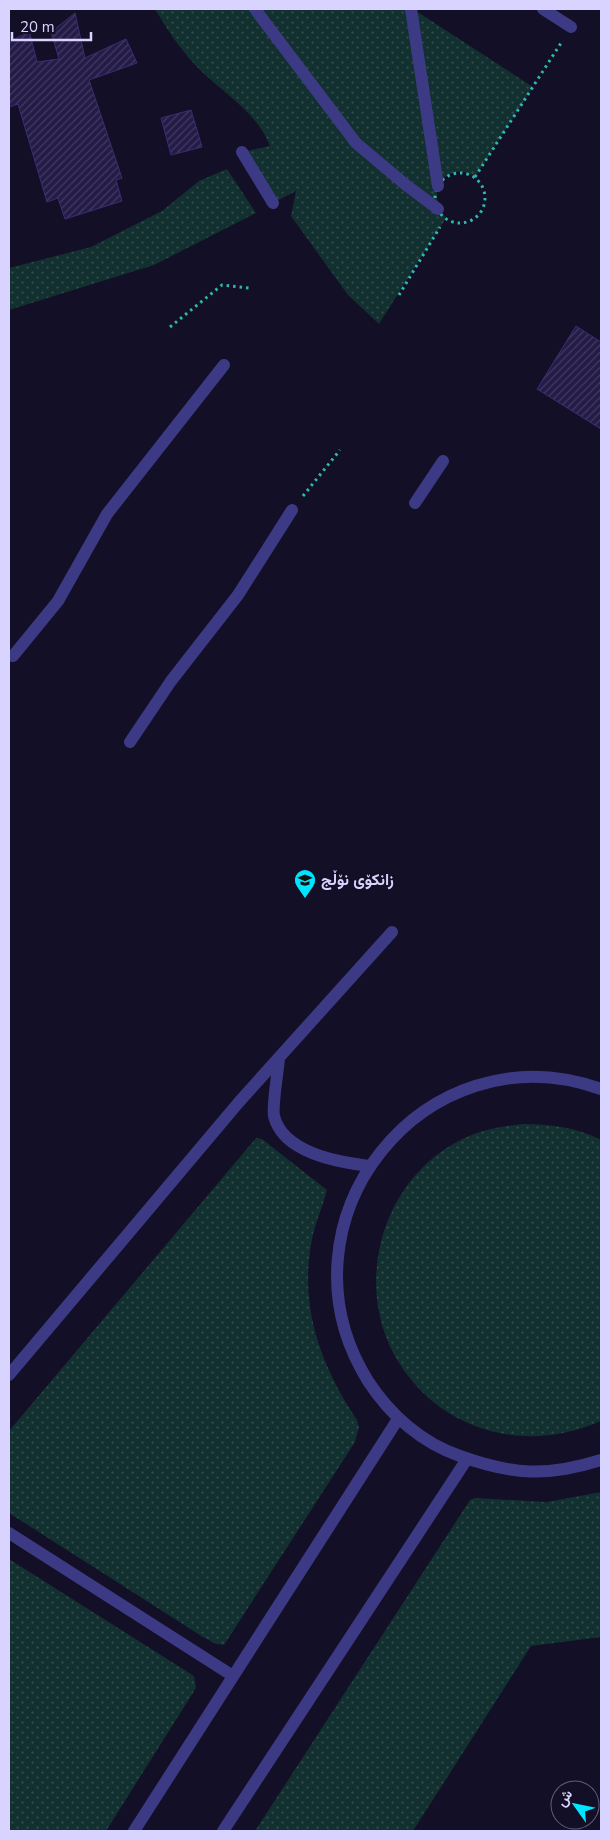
<svg xmlns="http://www.w3.org/2000/svg" width="610" height="1840" font-family="'Nunito Sans',Vazirmatn,sans-serif">
  <style>
    .grass { fill: url(#grass-dots) }
    .building { fill: url(#building-hatch); stroke: #3b2d73 }
    .lines { fill: none; stroke-linecap: round; stroke-linejoin: round }
    .path { stroke: #2fb8b0; stroke-width: 3; stroke-dasharray: 2.5 4; stroke-linecap: butt }
    .service { stroke: #3d3a85; stroke-width: 12 }
    .pedestrian { stroke: #3d3a85; stroke-width: 12 }
    .labels { text-anchor: middle; dominant-baseline: central; stroke-width: 4; stroke-linejoin: round; paint-order: stroke }
    .poi-label { font-size: 16px; font-weight: bold; fill: #d9d4ff; stroke: #130f26; text-anchor: start }
  </style>
  <defs>
    <pattern id="grass-dots" width="8" height="8" patternUnits="userSpaceOnUse" patternTransform="scale(1.25)"><rect width="8" height="8" fill="#12302f"/><path d="M2 2h.1M6 6h.1" fill="none" stroke="#344d4e" stroke-width="1.8" stroke-linecap="round"/></pattern>
    <pattern id="building-hatch" width="6" height="6" patternUnits="userSpaceOnUse" patternTransform="scale(1.25)"><rect width="6" height="6" fill="#241b47"/><path d="M-1 1l2-2M0 6l6-6M5 7l2-2" fill="none" stroke="#433b63"/></pattern>
  </defs>
  <rect width="100%" height="100%" fill="#130f26"/>
  <path class="grass" d="M155,9h258l120,78 -58,90c-27,-18 -52,15 -29,41l-67,106 -31,-29 -57,-79 5,-25 -23,12 -31,-51 28,-6c-12,-33 -48,-54 -72,-78 -18,-19 -30,-37 -43,-59z
    M227,169l29,44 -102,52 -145,45v-42l82,-21 71,-36 37,-30z
    M522,1124c28,0 54,3 79,16v281c-37,16 -75,20 -114,9 -36,-11 -63,-31 -84,-61 -56,-80 -21,-200 71,-235 16,-6 32,-8 48,-10z
    M256,1138l6,1 65,51c-4,15 -10,29 -14,44 -15,69 6,129 44,186l2,7 -4,15 -131,203 -8,-1 -13,-7 -194,-124v-82z
    M601,1492v145l-70,9 -118,185h-158l215,-331 5,-2 72,4z
    M9,1559l185,117 2,12 -90,143h-97z"/>
  <path class="building" d="M75,13l10,45 41,-19 11,24 -48,17 33,98 -6,2 6,21 -57,18 -7,-21 -11,4 -29,-98 -9,3v-64l20,-13 8,32 22,-3 -8,-27z
    M191,110l11,37 -31,8 -10,-37z
    M576,326l25,16v87l-64,-40z"/>
  <g class="lines">
    <path class="path" d="M435 198a25 25 0 1 1 50 0a25 25 0 1 1-50 0Z
      M475,177l86,-134
      M399,295l41,-68
      M170,327l52,-42 27,3
      M303,496l37,-46"/>
    <path class="service" d="M415,503l28,-42
      M13,656l45,-55 49,-87 117,-149
      M130,742l41,-61 67,-86 54,-85
      M279,1058c-1,14 -7,48 -5,58 9,37 64,46 95,50
      M601,1089c-177,-63 -332,133 -233,292 22,34 54,62 92,75 53,19 87,21 141,4
      M9,1375l230,-273 153,-170
      M9,1533l224,143
      M134,1831l264,-412
      M223,1831l244,-372"/>
    <path class="pedestrian" d="M255,9l101,134 50,42 32,24
      M411,9l27,177
      M543,9l28,18
      M242,152l31,51"/>
  </g>
  <defs>
    <g id="university-pin" transform="scale(1.125)"><path d="M0 17L-7.5 6A9.5 9.5 0 1 1 7.5 6Z" fill="#00e5ff" stroke="#130f26"/><path d="M0-5L7-2L0 1L-7-2ZM-4 1L0 2.5L4 1V4Q0 6-4 4Z" fill="#111"/></g>
  </defs>
  <g fill-rule="evenodd">
    <use href="#university-pin" x="305" y="880"/>
  </g>
  <g class="labels">
    <g class="poi-label">
      <text x="321" y="880">زانکۆی نۆڵج</text>
    </g>
  </g>
  <rect width="610" height="1840" fill="none" stroke="#d9d4ff" stroke-width="20"/>
  <g transform="translate(575 1805) rotate(303)"><circle r="24" fill="#130f26" stroke="#625e7d"/>
  <path d="M0-4L9 19L0 12L-9 19Z" fill="#00e5ff"/>
  <text y="-8" font-size="14" font-weight="bold" text-anchor="middle" fill="#d9d4ff">ش</text>
  </g>
  <path d="M12 32v8h79v-8" fill="none" stroke="#d9d4ff" stroke-width="2.5"/>
  <text x="20" y="32" font-size="15" fill="#d9d4ff" stroke="#130f26" stroke-width="4" paint-order="stroke">20 m</text>
</svg>
